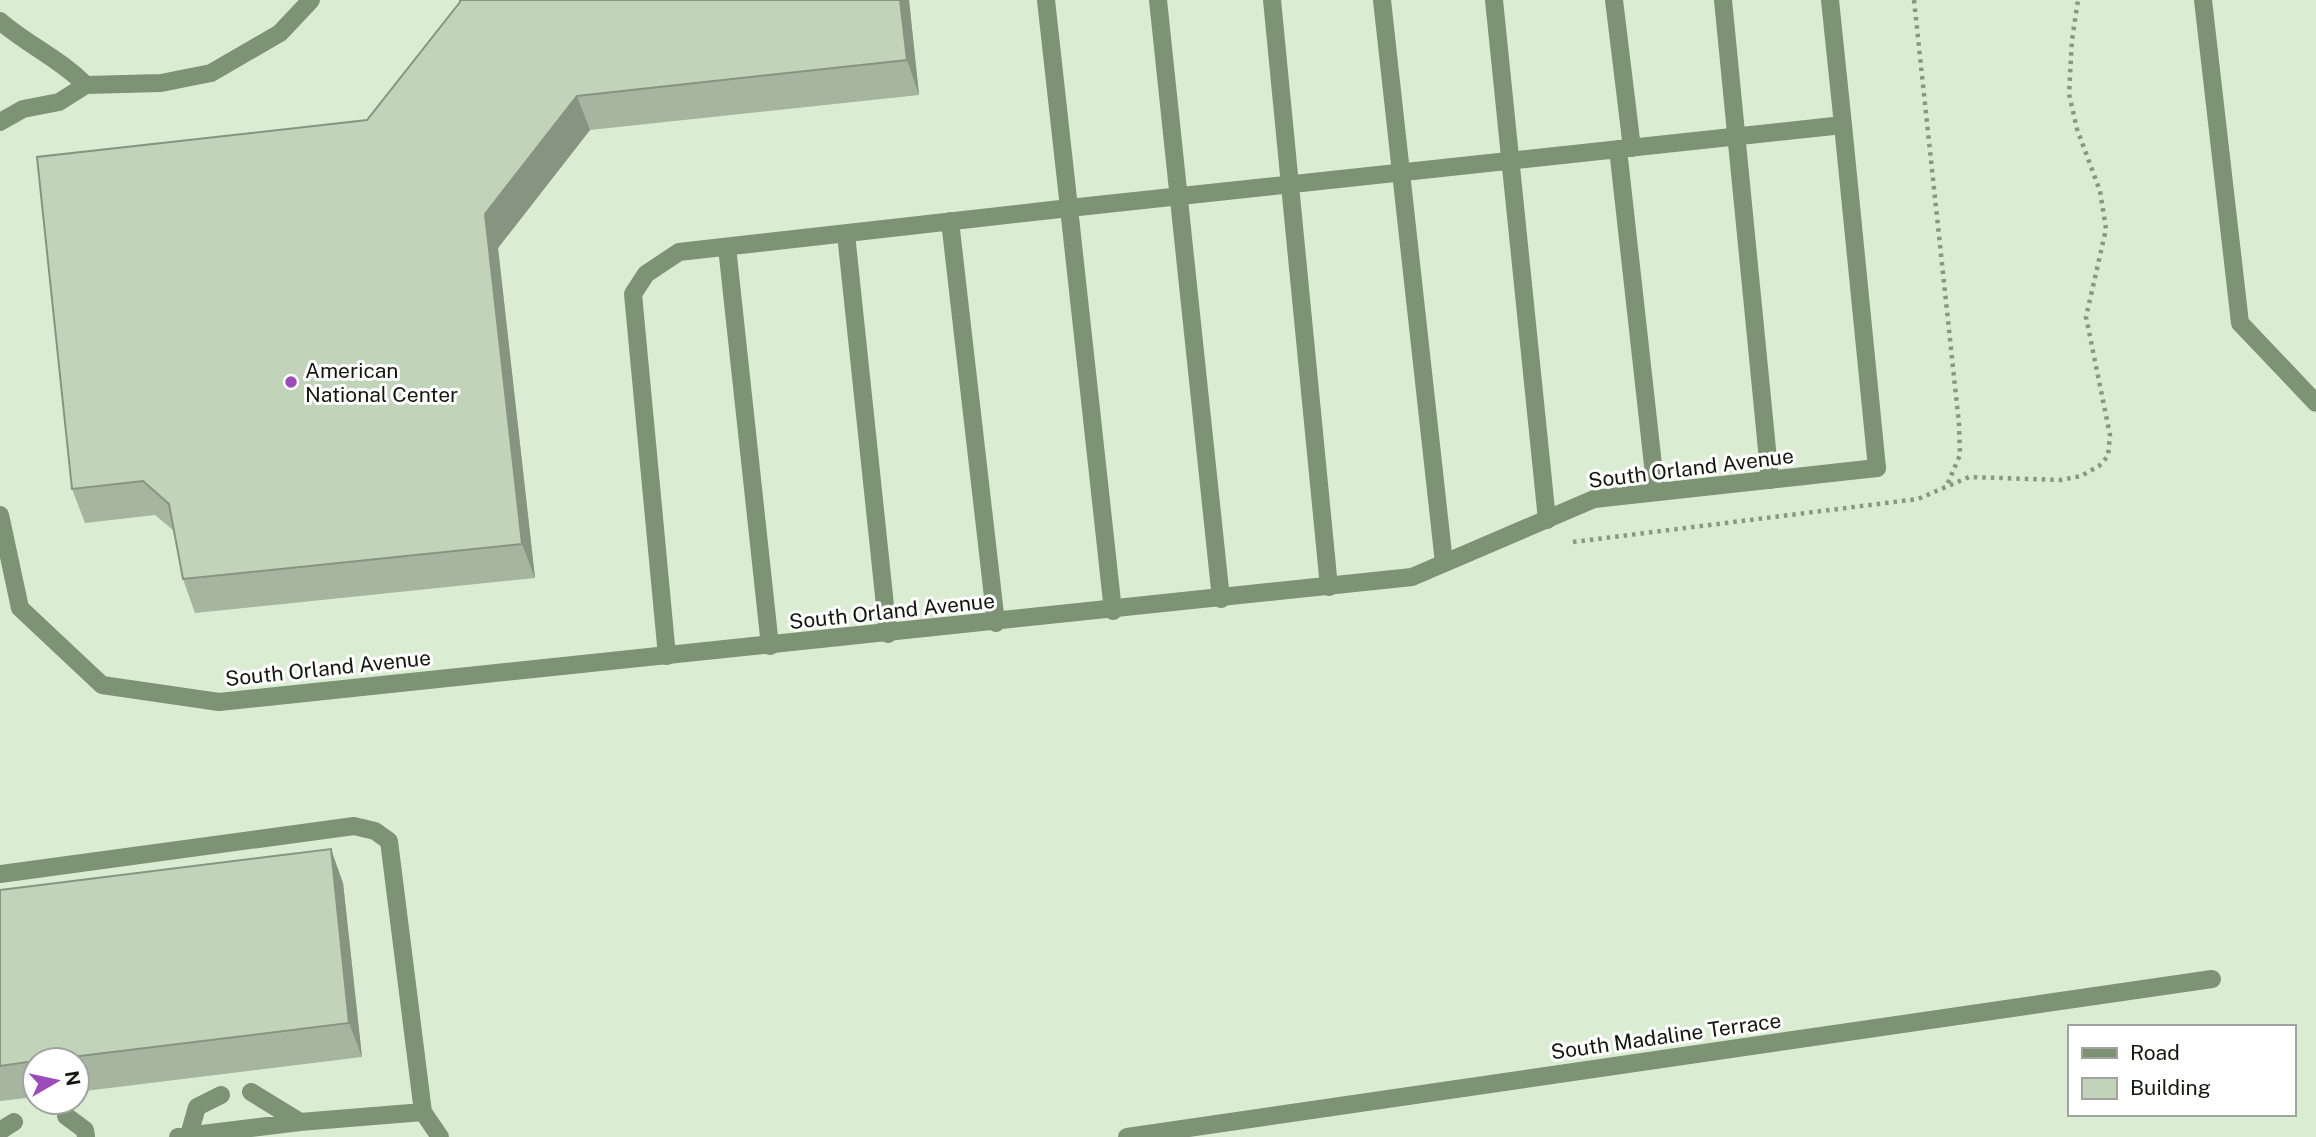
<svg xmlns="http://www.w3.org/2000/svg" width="2316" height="1137" font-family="'Public Sans',sans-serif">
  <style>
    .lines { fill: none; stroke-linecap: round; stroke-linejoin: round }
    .path { stroke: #899783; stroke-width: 4.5; stroke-dasharray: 3.5 5; stroke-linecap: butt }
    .lane { stroke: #7d9373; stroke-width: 18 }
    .street { stroke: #7d9373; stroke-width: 18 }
    .wall { fill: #a6b59f }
    .shaded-wall { fill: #879482 }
    .building { fill: #c1d3b9; stroke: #879482; stroke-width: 2 }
    .poi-dot { fill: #9d4bbb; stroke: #fff; stroke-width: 2.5 }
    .labels { text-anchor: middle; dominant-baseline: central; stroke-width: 6; stroke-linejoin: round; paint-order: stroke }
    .poi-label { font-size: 21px; fill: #12180f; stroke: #fff; text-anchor: start }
    .street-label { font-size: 21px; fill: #12180f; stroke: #fff }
  </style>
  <rect width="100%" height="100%" fill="#daedd2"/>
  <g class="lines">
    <path class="path" d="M1914,0l45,424 1,31 -13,30
      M1573,542l345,-43 51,-22 92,3 20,-4 18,-10 9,-10 2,-21 -24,-118 20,-88 -6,-38 -23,-62 -8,-35 3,-54 6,-40"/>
    <path class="lane" d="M1158,0l63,599
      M1272,0l57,587
      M1382,0l62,563
      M1494,0l53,520
      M1614,0l18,148
      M1723,0l47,480
      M1830,0l13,125
      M0,21c28,24 60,38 86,64
      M0,122l23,-13 36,-7 27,-17 75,-2 50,-10 69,-40 31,-33
      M1618,149l38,343
      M950,221l46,402
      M846,234l42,400
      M727,247l43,399
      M1113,611l-44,-403 774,-83 34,343
      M667,656l-34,-362 13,-20 33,-22 390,-44 -23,-208
      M0,874l354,-48 21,5 14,10 34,271 -123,10 -122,15
      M251,1092l49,30
      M423,1112l17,25
      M66,1116l19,14 1,7
      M0,1131l14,-9
      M189,1135l8,-28 24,-12"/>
    <path class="street" d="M2203,0l37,323 76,80
      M0,515l20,93 82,77 117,17 1193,-125 182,-78 283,-31
      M1127,1137l1085,-158"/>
  </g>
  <path class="wall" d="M909,0l10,95 -329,35 -92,118 37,330 -340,35 -12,-34 -9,-48 -19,-16 -70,8 -13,-34 295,-369z
    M343,883l19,174 -285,35v-32h-42v37l-35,4v-211z"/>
  <path class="shaded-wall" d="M900,0h9l10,95 -12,-35z
    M577,96l13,34 -92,118 37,330 -13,-34 -37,-330z
    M331,849l12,34 19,174 -13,-34z"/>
  <path class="building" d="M460,0h440l7,60 -330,36 -92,118 37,330 -339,35 -14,-75 -26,-23 -71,8 -35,-332 330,-37 93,-118z
    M331,849l18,174 -302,37h-12v1l-35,5v-176z"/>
  <circle class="poi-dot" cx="291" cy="382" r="7"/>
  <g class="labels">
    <g class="poi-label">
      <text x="305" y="370">American<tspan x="305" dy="24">National Center</tspan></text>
    </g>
    <g class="street-label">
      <text transform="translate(1691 468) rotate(-7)">South Orland Avenue</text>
      <text transform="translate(892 611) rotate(-6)">South Orland Avenue</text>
      <text transform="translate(328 668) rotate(-6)">South Orland Avenue</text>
      <text transform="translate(1666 1036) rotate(-8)">South Madaline Terrace</text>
    </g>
  </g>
  <rect x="2068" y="1025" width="228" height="91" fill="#ffffff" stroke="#a0a39f" stroke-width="2"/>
  <rect x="2082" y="1048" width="35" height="10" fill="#7d9373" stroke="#a0a39f" stroke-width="2"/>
  <text x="2130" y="1060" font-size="21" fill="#12180f">Road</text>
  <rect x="2082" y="1078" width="35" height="21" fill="#c1d3b9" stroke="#a0a39f" stroke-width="2"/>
  <text x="2130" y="1095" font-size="21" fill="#12180f">Building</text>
  <g transform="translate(56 1081) rotate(81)"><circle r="33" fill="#ffffff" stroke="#a0a39f" stroke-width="2"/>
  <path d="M0-5L12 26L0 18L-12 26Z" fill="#9d4bbb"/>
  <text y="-10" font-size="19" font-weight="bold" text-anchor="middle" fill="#12180f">N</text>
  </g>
</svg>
